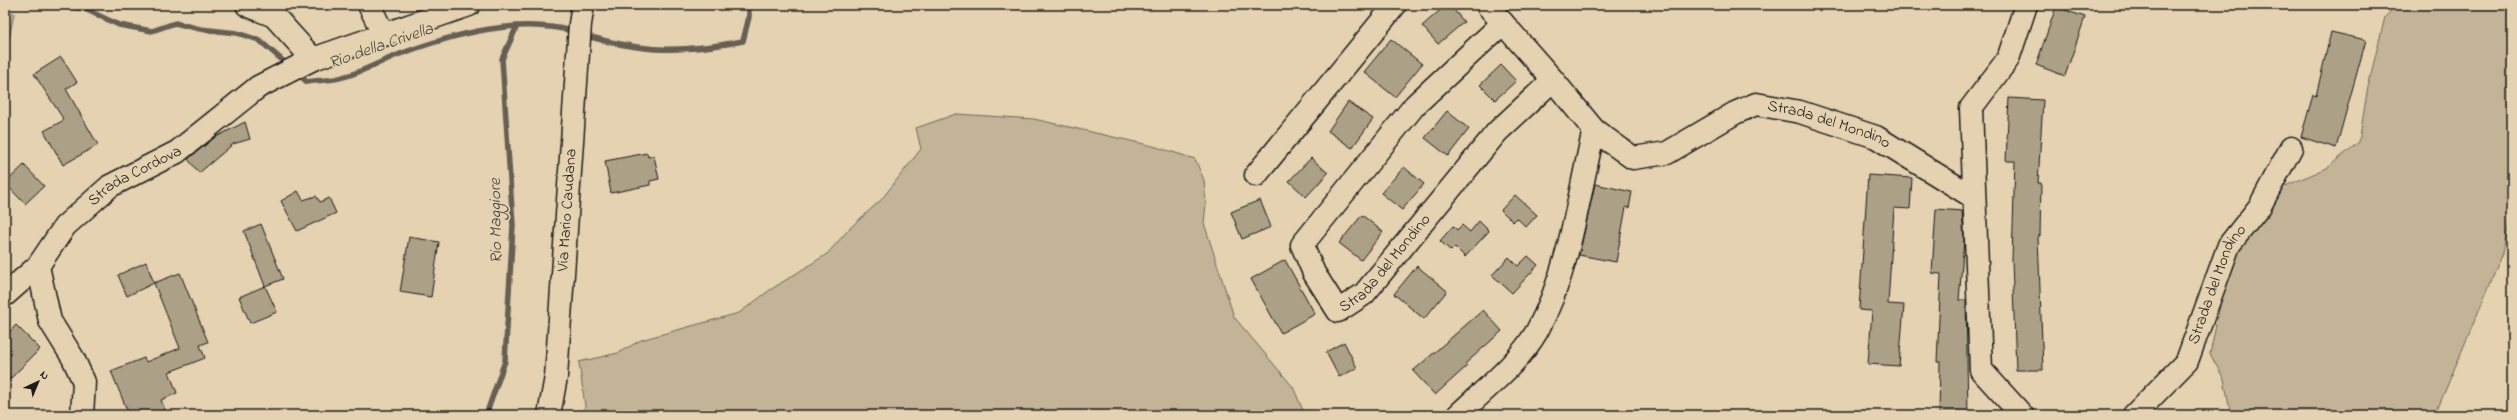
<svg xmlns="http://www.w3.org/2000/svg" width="2517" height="420" font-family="'Indie Flower',sans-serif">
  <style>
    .green { fill: #c3b498; stroke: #70685a }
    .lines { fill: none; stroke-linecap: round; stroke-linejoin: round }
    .stream { stroke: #665f53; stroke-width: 5.5 }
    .building { fill: #aca087; stroke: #1c1c1c }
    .minor-casing { stroke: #1c1c1c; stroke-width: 25 }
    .major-casing { stroke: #1c1c1c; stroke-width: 25 }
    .minor { stroke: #e4d2b0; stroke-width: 22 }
    .major { stroke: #e4d2b0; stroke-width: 22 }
    .labels { text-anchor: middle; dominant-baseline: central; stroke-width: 3.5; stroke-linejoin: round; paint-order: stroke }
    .street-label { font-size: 16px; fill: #1c1c1c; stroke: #e4d2b0 }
    .water-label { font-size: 17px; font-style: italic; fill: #47433c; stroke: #e4d2b0 }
  </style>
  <rect width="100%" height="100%" fill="#e4d2b0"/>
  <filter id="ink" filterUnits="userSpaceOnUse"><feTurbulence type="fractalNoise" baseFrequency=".025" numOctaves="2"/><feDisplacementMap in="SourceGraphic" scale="8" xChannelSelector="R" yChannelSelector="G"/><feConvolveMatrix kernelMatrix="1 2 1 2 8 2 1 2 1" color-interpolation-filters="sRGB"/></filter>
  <g filter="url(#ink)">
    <path class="green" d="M2397,5h115v211l-9,37 -68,162h-204l-7,-36 -14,-25 21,-101 52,-66 44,-19 32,-26 9,-56 17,-69z
      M5,12l9,1 -9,49z
      M956,114l78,5 119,27 42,13 9,21 2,24 -2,19 30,94 59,70 12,28h-721l1,-9 -6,-44 39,-9 23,-13 98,-27 31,-23 57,-36 24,-27 30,-27 40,-51 -5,-21z"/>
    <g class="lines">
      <path class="stream" d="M56,5l29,4 34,16 33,6 23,-8 25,6 37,4 22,7 30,26
        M584,35c60,18 98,18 159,6l6,-24v-12
        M297,73l10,9c11,-2 25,-1 36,-5 20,-5 38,-16 57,-23 54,-20 119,-38 176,-22
        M486,415l19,-54 8,-136 -11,-166 15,-33"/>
    </g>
    <path class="building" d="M1446,5h4l14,17 -26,22 -16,-18z
      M2056,7l29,10 -20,59 -29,-11z
      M2331,32l35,8 -30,108 -35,-11 12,-42 3,1z
      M1391,39l31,25 -27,33 -31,-25z
      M61,57l16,25 -11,7 32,56 -35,20 -19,-34 20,-11 -30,-46z
      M1501,65l15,16 -21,19 -15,-15z
      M2009,98l34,2 -5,83h3l-1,53h-2l5,134h-27l-4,-110 3,-99h-9z
      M1348,102l25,17 -21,29 -24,-17z
      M1447,111l22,18 -21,27 -23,-18z
      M245,122l5,17 -17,5 -34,29 -11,-14 26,-21z
      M647,153l1,4 6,-1 5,23 -9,2v4l-39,8 -6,-32z
      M1311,158l17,15 -22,24 -17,-16z
      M24,165l20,21 -19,18 -20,-21z
      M1404,167l20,17 -22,26 -21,-17z
      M1868,175l44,3 -2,31 -16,-1 -6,96 16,1 -5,61 -31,-2 4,-53 -13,-1z
      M1595,184l37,8 -3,16 -3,-1 -10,55 -37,-7z
      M298,191l5,9 13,-4 4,6 9,-4 7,15 -39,18 -16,-30z
      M1515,195l22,20 -11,12 -9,-9 -4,4 -12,-12z
      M1260,200l11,27 -29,12 -11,-27z
      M1936,209l26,2 2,29 -5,60h7l2,115h-29l1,-53h-3l4,-88 -9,-1z
      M1362,215l21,17 -22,28 -22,-17z
      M1479,221l10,10 -24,26 -10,-10 -4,4 -11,-10 13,-15 4,4 5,-5 8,7z
      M261,224l22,55 -18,7 -21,-55z
      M409,237l30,5 -8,55 -31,-5z
      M1528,256l10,9 -26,28 -20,-18 17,-18 9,9z
      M1285,260l30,54 -34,19 -30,-54z
      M146,262l8,21 -27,13 -9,-21z
      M1417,266l30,25 -23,28 -30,-25z
      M180,273l28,69 -8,3 5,13 -36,14 8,21 -16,7 6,15h-38l-18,-44 33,-13 2,4 34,-14 -26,-65z
      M265,286l12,26 -27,11 -11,-26z
      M1483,310l19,21 -37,33 2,2 -32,29 -22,-24z
      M16,325l24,24 -35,35v-47z
      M1344,342l13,26 -18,9 -13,-25z"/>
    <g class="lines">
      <g class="minor-casing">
        <g id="minor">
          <path d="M247,5l27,11 39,43"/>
          <path d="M369,5l15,30"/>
          <path id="s1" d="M1503,23l-88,82 -113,140 12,28 24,38 26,-17 133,-162 56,-52"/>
          <path id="s2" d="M1594,130l39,28 34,-5 68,-40 21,-9 44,8 76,25 97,60"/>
          <path d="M1256,175l139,-170"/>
          <path d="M38,266l12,55 23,37 11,24 -2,33"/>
          <path id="s3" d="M5,295l33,-29 27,-40 45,-40 67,-34 81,-65 55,-28 156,-54"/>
          <path d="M1458,415c27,-26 60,-51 79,-84 33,-61 41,-134 57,-201l-41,-50 -66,-75"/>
          <path d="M2022,415l-41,-45 -10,-262 37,-49 18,-54"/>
          <path id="s4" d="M2134,415l53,-54 42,-116 31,-39 31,-58"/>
        </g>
      </g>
      <g class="major-casing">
        <g id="major">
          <path id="s5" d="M549,415l7,-38 24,-353 3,-19"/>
        </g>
      </g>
      <use href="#minor" class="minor"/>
      <use href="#major" class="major"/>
    </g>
  </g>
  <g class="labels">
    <g class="street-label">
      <text stroke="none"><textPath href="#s2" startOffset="260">Strada del Mondino</textPath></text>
      <text stroke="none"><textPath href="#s3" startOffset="179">Strada Cordova</textPath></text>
      <text stroke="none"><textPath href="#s5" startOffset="206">Via Mario Caudana</textPath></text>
      <text stroke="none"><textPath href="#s1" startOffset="443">Strada del Mondino</textPath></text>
      <text stroke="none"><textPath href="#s4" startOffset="158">Strada del Mondino</textPath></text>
    </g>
    <g class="water-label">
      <text transform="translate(381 46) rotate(-19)">Rio della Crivella</text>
      <text transform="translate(496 221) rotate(-91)">Rio Maggiore</text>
    </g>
  </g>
  <rect width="2517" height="420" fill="none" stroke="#e4d2b0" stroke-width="20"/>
  <rect x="10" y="10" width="2497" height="400" fill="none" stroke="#1c1c1c" stroke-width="1.5" filter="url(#ink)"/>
  <g transform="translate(38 382) rotate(44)" stroke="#e4d2b0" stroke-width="3" paint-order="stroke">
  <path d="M0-3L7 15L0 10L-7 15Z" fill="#1c1c1c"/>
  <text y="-6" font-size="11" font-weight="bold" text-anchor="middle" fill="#1c1c1c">N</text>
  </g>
</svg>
